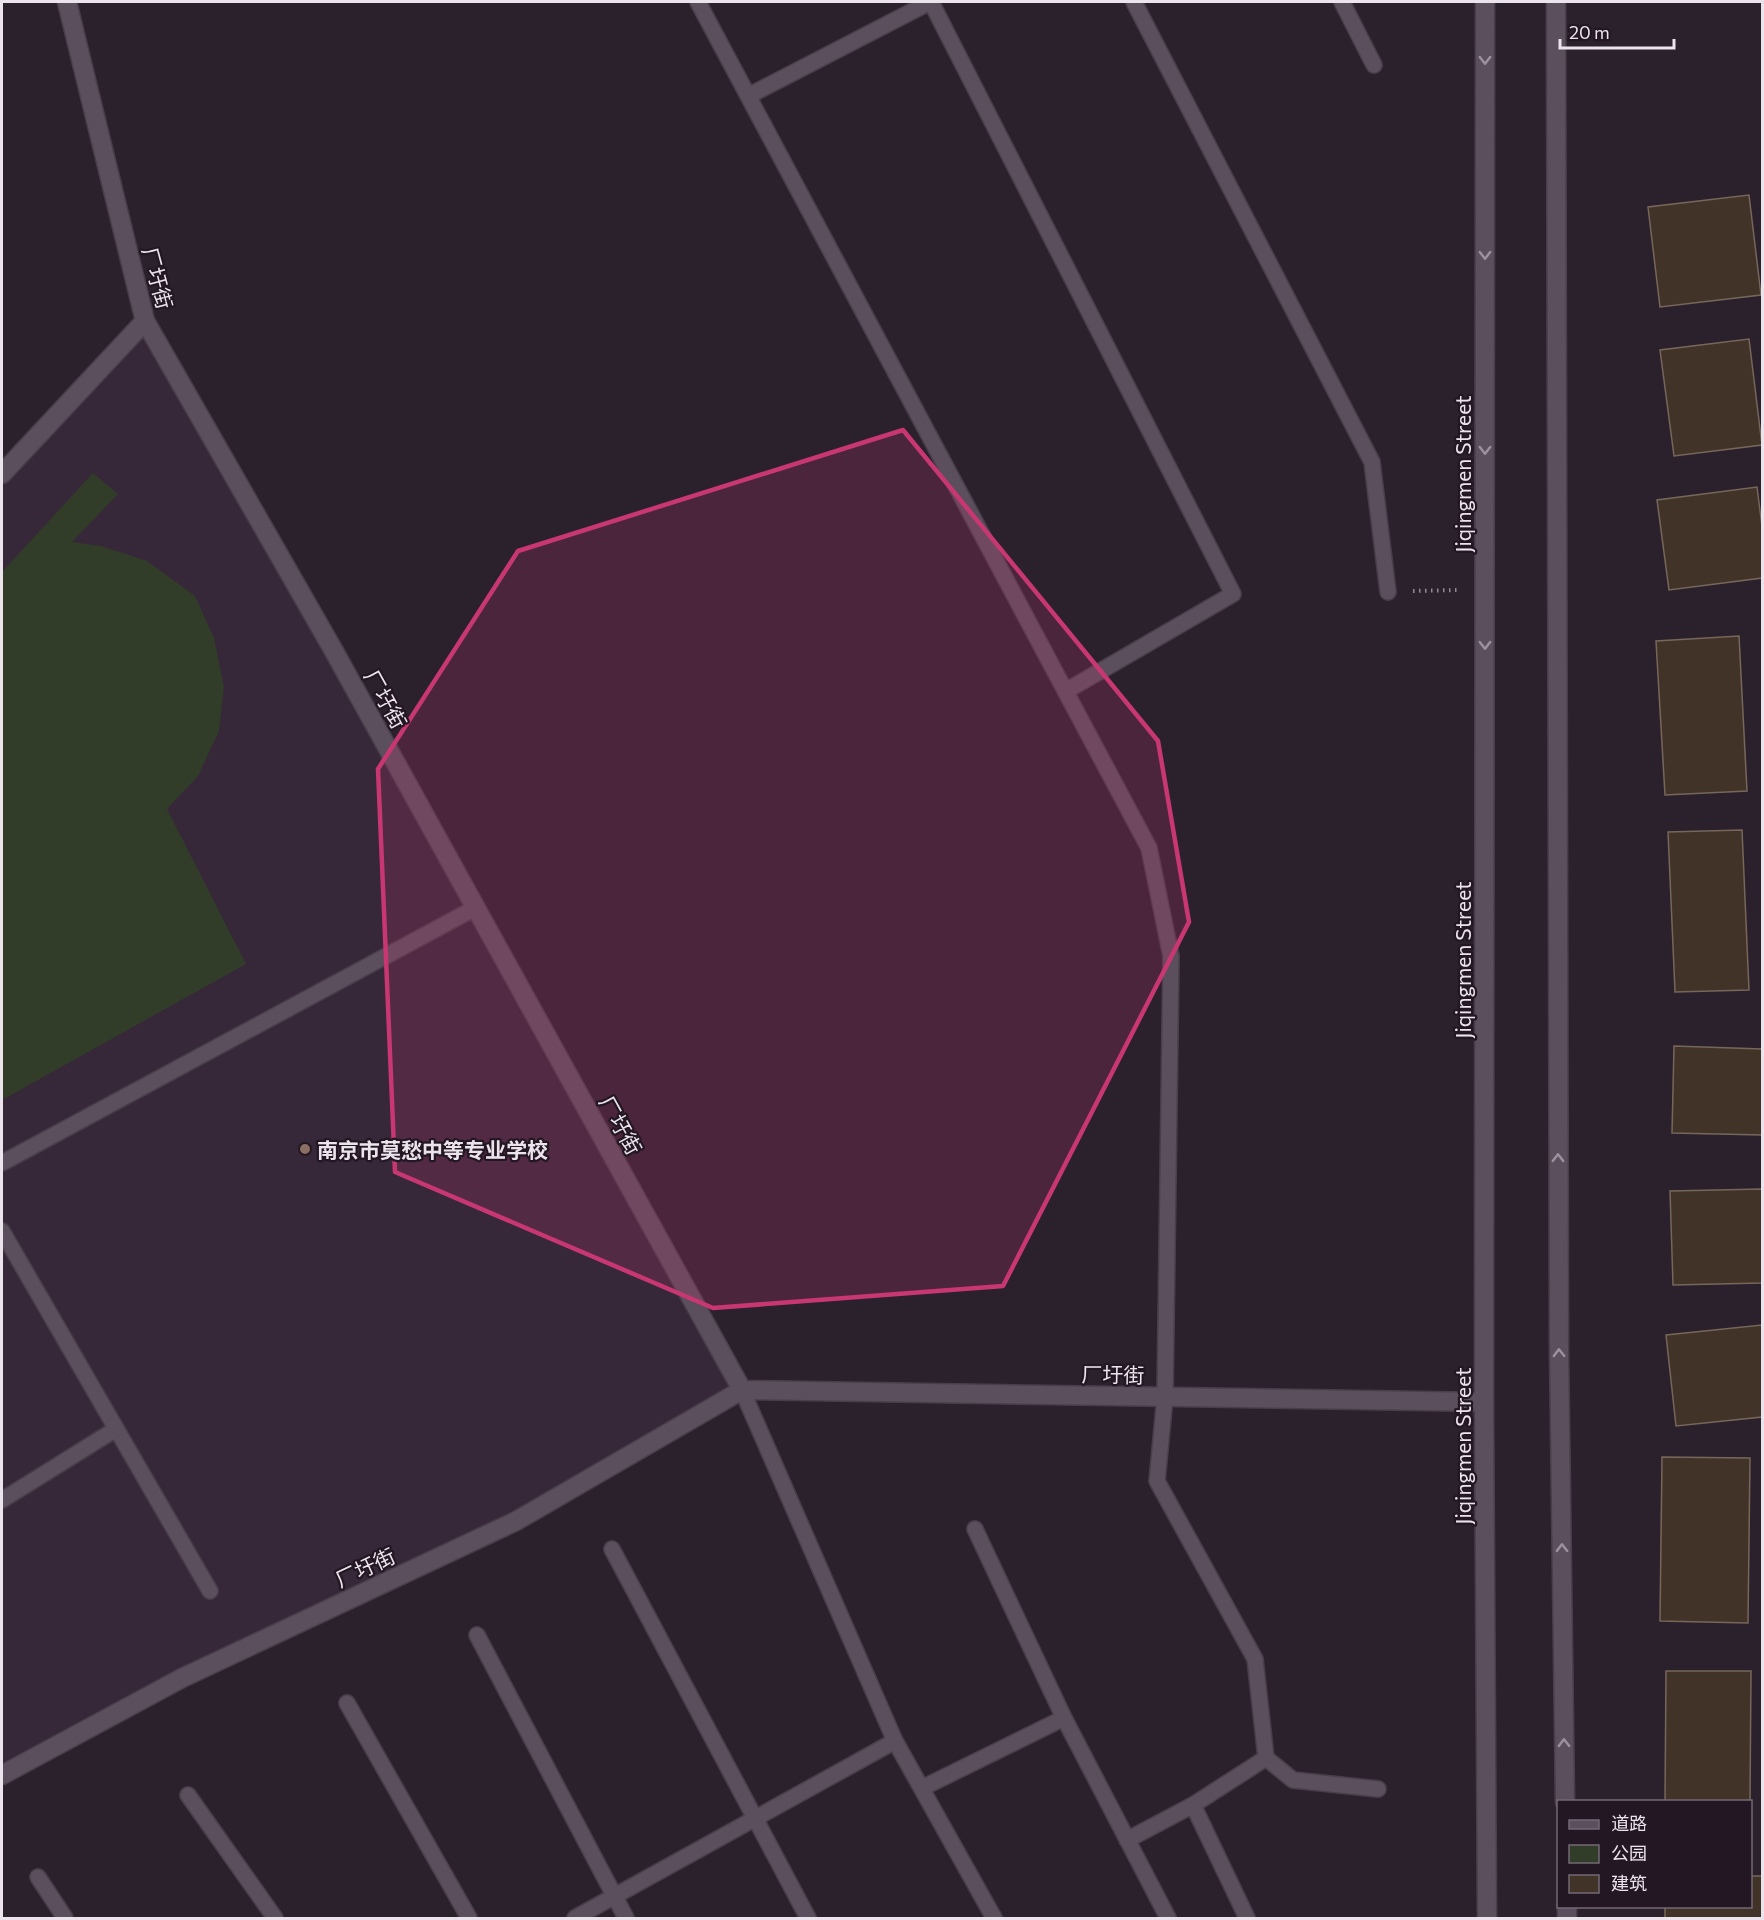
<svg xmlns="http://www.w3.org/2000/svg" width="1764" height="1920" font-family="Commissioner,'Noto Sans SC',sans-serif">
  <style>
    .built { fill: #362739 }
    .green { fill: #313d29 }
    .building { fill: #423328; stroke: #77675a; stroke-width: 1.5 }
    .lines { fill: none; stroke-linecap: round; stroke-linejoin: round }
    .service-casing { stroke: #483e49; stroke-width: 18 }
    .minor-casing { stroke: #483e49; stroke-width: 21 }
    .secondary-casing { stroke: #483e49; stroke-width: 21 }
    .path { stroke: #928993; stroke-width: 4; stroke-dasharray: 1.5 4.5; stroke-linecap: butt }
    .service { stroke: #5b4e5d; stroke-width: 15 }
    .minor { stroke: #5b4e5d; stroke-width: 18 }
    .secondary { stroke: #5b4e5d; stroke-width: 18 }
    .oneway { stroke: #9c929e }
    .marked { fill: #c83771; fill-opacity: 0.2; stroke: #c83771; stroke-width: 4.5; stroke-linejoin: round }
    .education-dot { fill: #8d6e63; stroke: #221723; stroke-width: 2 }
    .labels { text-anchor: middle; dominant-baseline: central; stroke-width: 4.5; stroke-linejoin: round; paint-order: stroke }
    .street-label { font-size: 21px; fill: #ece4ed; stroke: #221723 }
    .poi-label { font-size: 21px; font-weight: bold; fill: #ece4ed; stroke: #221723; text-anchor: start }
  </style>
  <rect width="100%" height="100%" fill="#2b212d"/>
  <path class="built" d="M145,321l597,1069 -226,131 -514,254v-1301z"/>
  <path class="green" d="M93,473l25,21 -46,48 29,4 46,15 48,35 19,42 10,49 -5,44 -21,45 -31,33 79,155 -244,136v-528z"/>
  <path class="building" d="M1749,195l12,100 -101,12 -12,-100z
    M1749,339l13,106 -88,11 -14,-106z
    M1757,487l5,39v52l-93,12 -12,-90z
    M1739,636l8,155 -82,4 -9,-154z
    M1742,830l7,160 -74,2 -7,-160z
    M1674,1046l88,3v86l-90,-2z
    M1762,1189v94l-89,2 -3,-94z
    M1762,1325v92l-86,9 -10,-91z
    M1662,1457l88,1 -2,165 -88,-2z
    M1666,1671h85l-1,131h-85z
    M1750,1876h12v42h-97v-12h85z"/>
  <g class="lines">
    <g class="service-casing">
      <path id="service" d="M698,2l451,846 22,108 -6,441 -8,84 98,178 11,99 -73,47 54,113
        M931,2l302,592 -167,97
        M1134,2l238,460 16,130
        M1342,2l32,63
        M750,95l180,-93
        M2,1163l473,-255
        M2,1231l208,360
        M742,1390l153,351 99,177
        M2,1500l114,-71
        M975,1529l89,189 104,200
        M612,1549l196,369
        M477,1635l149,283
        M347,1703l122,215
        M1266,1758l27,22 85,9
        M922,1788l142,-70
        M188,1795l87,123
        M1127,1840l66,-35
        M38,1877l27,41
        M575,1918l320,-177"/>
    </g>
    <g class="minor-casing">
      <path id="minor" d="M67,2l78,319 190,332 407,737
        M2,474l143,-153
        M2,1775l180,-97 334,-157 226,-131 742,12"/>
    </g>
    <g class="secondary-casing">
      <path id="secondary" d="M1485,2l-1,1400 3,516
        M1556,2l3,1348 6,452
        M1567,1906v12"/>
    </g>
    <path class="path" d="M1413,591l44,-1"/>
    <use href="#service" class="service"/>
    <use href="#minor" class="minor"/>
    <use href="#secondary" class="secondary"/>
  </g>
  <defs><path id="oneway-chevron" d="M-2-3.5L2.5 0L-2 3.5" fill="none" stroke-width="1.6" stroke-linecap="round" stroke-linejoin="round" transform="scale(1.5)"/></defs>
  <g class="oneway">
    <use href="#oneway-chevron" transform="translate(1485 60) rotate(90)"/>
    <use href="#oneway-chevron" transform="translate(1485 255) rotate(90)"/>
    <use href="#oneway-chevron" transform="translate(1485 450) rotate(90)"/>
    <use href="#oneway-chevron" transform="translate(1485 645) rotate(90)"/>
    <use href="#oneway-chevron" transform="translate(1558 1158) rotate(-90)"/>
    <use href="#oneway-chevron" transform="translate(1559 1353) rotate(-91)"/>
    <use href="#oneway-chevron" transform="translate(1562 1548) rotate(-91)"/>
    <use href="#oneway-chevron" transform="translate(1564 1743) rotate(-91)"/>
  </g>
  <path class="marked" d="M903,430l255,311 31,181 -186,364 -290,22 -318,-136 -17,-403 140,-218z"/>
  <circle class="education-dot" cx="305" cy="1149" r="6"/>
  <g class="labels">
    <g class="street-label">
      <text transform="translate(158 278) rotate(75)">厂圩街</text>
      <text transform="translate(1462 474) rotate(-90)">Jiqingmen Street</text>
      <text transform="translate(386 699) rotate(61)">厂圩街</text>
      <text transform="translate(1462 960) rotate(-90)">Jiqingmen Street</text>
      <text transform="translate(621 1125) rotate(61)">厂圩街</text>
      <text transform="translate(1113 1374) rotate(1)">厂圩街</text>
      <text transform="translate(1462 1446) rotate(-90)">Jiqingmen Street</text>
      <text transform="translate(365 1567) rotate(-25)">厂圩街</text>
    </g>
    <g class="poi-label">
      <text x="317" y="1149">南京市莫愁中等专业学校</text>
    </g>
  </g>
  <rect width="1764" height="1920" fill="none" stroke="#ece4ed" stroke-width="6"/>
  <rect x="1557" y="1800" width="195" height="108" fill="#221723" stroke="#736974" stroke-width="1.5"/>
  <rect x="1569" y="1820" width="30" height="9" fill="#5b4e5d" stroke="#736974" stroke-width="1.5"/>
  <text x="1611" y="1830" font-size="18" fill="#ece4ed">道路</text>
  <rect x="1569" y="1845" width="30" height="18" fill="#313d29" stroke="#736974" stroke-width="1.5"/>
  <text x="1611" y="1860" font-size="18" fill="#ece4ed">公园</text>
  <rect x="1569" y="1875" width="30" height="18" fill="#423328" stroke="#736974" stroke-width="1.5"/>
  <text x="1611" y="1890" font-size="18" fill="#ece4ed">建筑</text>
  <path d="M1560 39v9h114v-9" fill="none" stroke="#ece4ed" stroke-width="3"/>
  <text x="1569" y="39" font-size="18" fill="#ece4ed" stroke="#221723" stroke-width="4.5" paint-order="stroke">20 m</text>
</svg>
